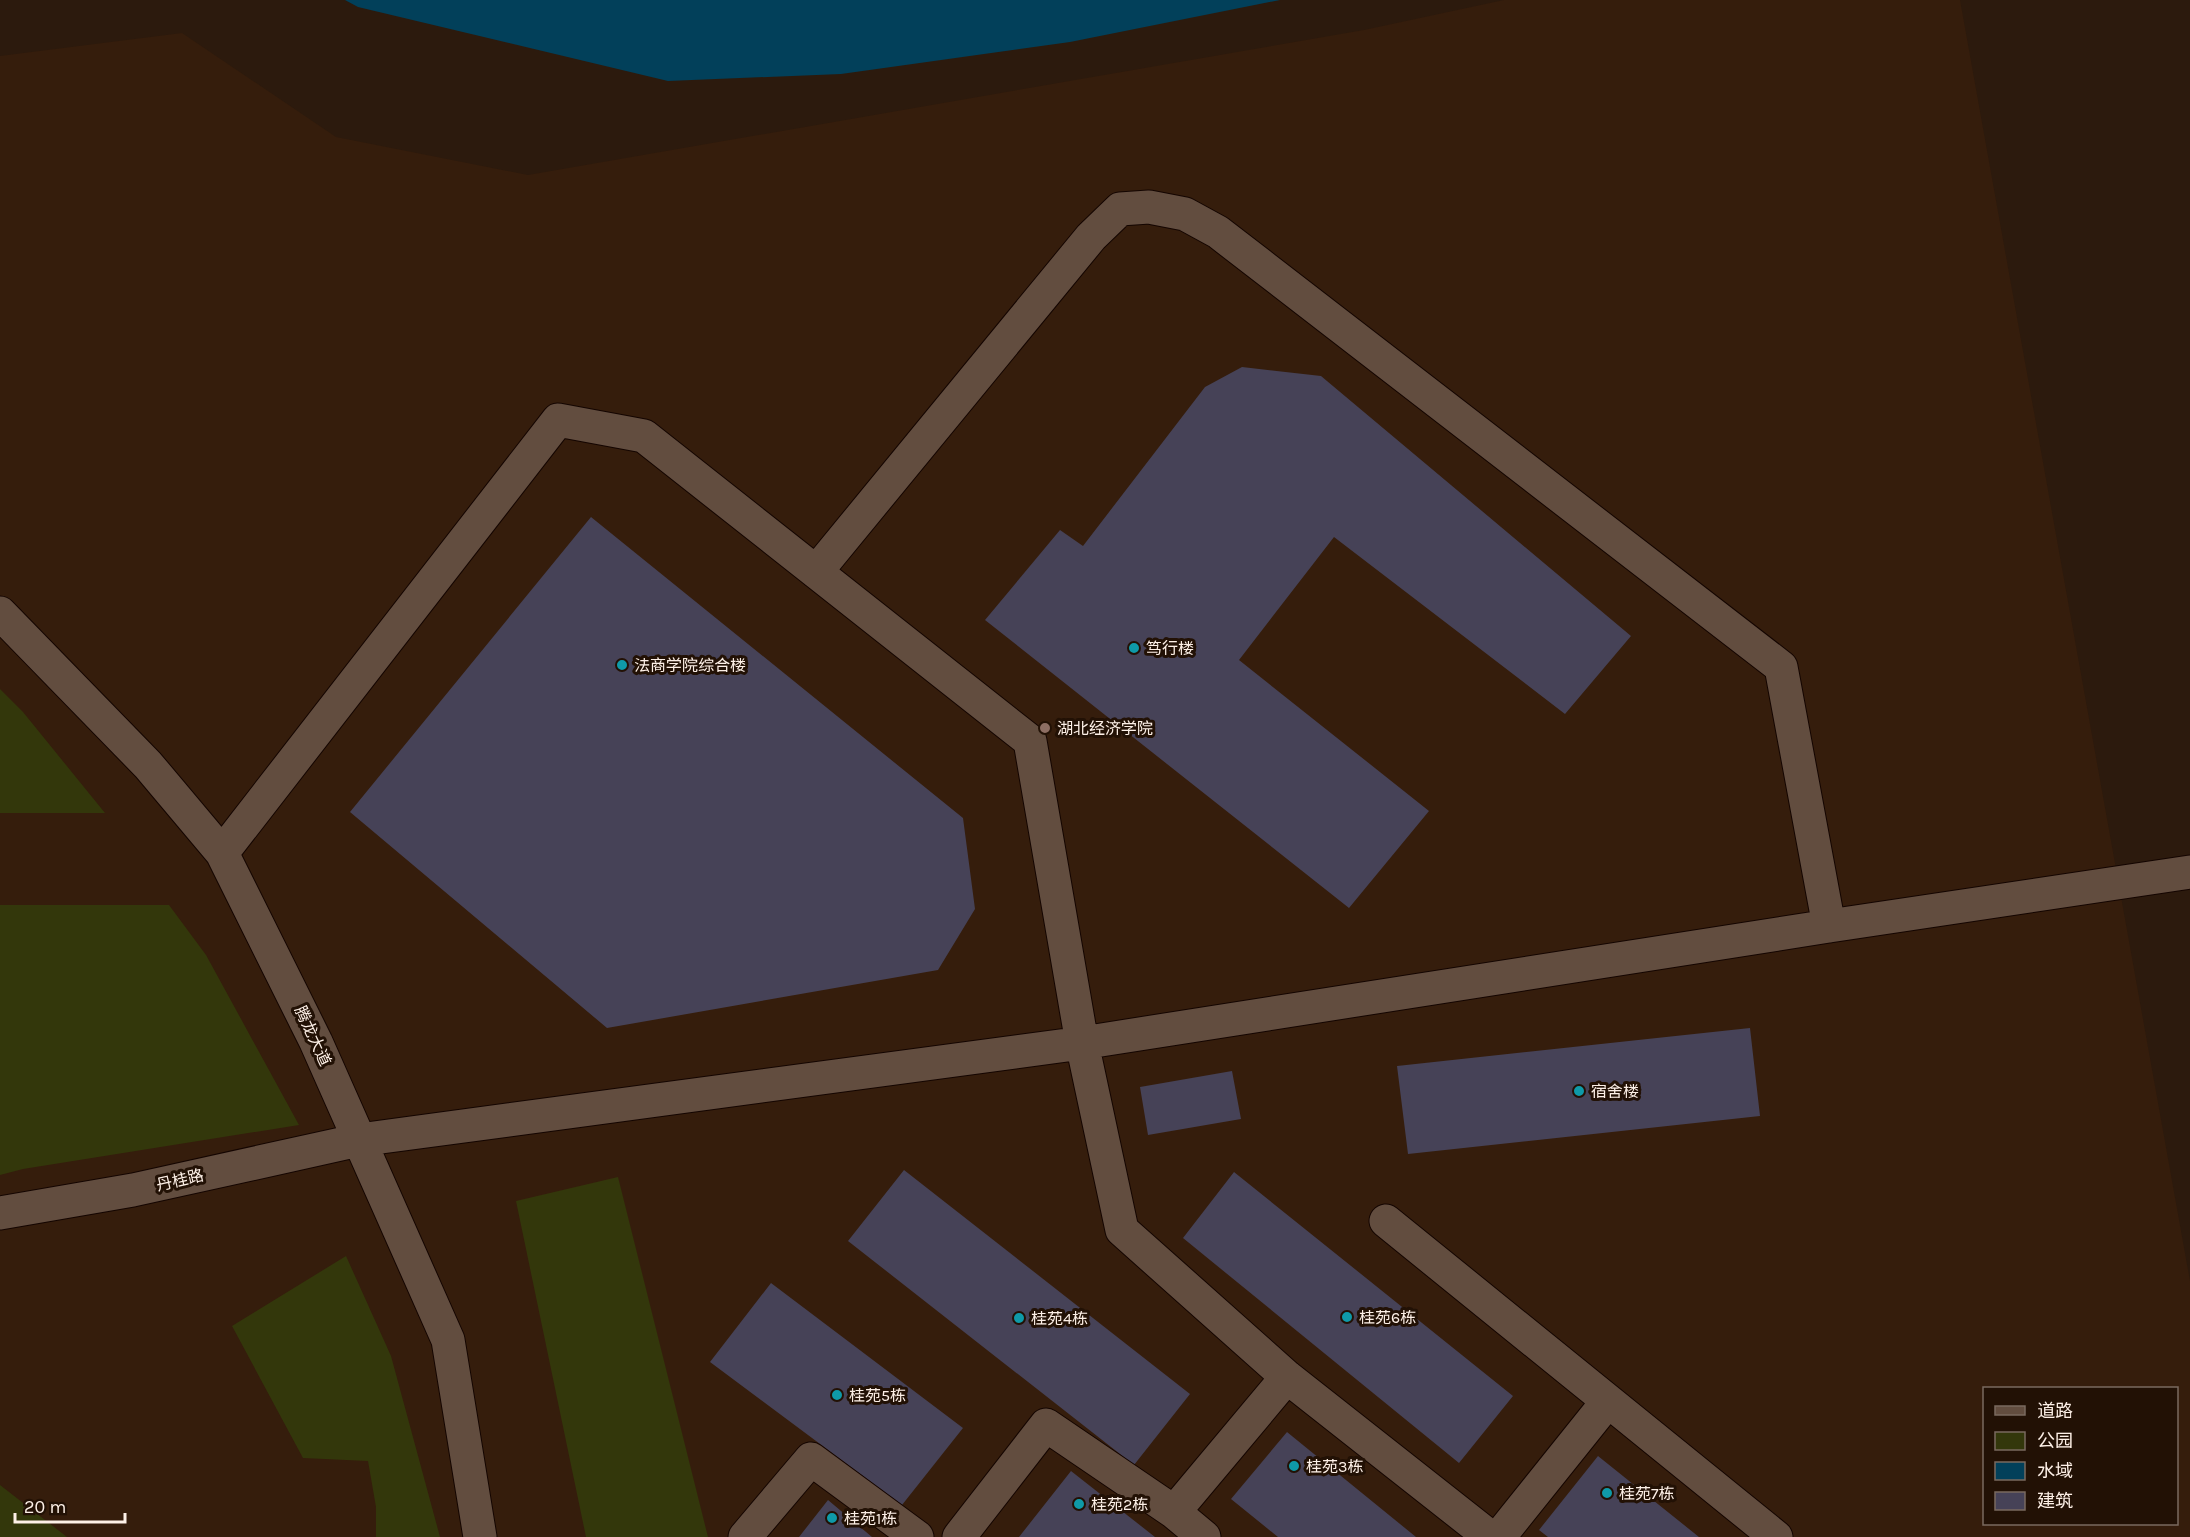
<svg xmlns="http://www.w3.org/2000/svg" width="2190" height="1537" font-family="Karla,'Noto Sans SC',sans-serif">
  <style>
    .built { fill: #351d0c; fill-rule: evenodd }
    .green { fill: #33370b }
    .water { fill: #02405a }
    .building { fill: #464257 }
    .lines { fill: none; stroke-linecap: round; stroke-linejoin: round }
    .minor-casing { stroke: #140500; stroke-width: 35 }
    .minor { stroke: #624d3f; stroke-width: 33 }
    .culture-dot { fill: #0f9aa8; stroke: #221105; stroke-width: 2 }
    .education-dot { fill: #8d6e63; stroke: #221105; stroke-width: 2 }
    .labels { text-anchor: middle; dominant-baseline: central; stroke-width: 6; stroke-linejoin: round; paint-order: stroke }
    .poi-label { font-size: 16px; fill: #fdf0e7; stroke: #221105; text-anchor: start }
    .street-label { font-size: 16px; fill: #fdf0e7; stroke: #221105 }
  </style>
  <rect width="100%" height="100%" fill="#2c1a0d"/>
  <path class="built" d="M1504,0h456l230,1281v256h-2190v-1481l182,-23 154,104 192,38 836,-145zM1984,1388h192v136h-192z"/>
  <path class="green" d="M0,689l23,23 82,101h-105z
    M0,905h169l37,50 93,170 -276,44 -23,6z
    M618,1177l90,360h-122l-70,-336z
    M346,1256l45,100 49,181h-64v-30l-8,-46 -65,-3 -71,-132z
    M0,1485l67,52h-67z"/>
  <path class="water" d="M345,0h935l-210,42 -229,32 -173,7 -310,-74z"/>
  <path class="building" d="M1242,367l79,9 310,260 -66,78 -231,-177 -95,123 190,151 -80,97 -364,-288 75,-90 23,16 122,-159z
    M591,517l372,301 12,91 -37,61 -331,58 -257,-216z
    M1750,1028l10,88 -352,38 -11,-88z
    M1232,1071l9,48 -93,16 -8,-48z
    M904,1170l286,224 -56,71 -286,-224z
    M1234,1172l279,224 -54,67 -276,-225z
    M771,1283l192,145 -61,77 -192,-143z
    M1287,1432l129,105h-138l-47,-38z
    M1598,1456l101,81h-151l-9,-7z
    M1071,1471l84,66h-136z
    M828,1500l44,37h-73z"/>
  <g class="lines">
    <g class="minor-casing">
      <path id="minor" d="M816,572l275,-335 29,-28 29,-2 36,7 33,18 563,435 48,259
        M0,613l148,152 74,88 94,189 132,298 32,197
        M222,853l336,-433 86,16 386,305 52,302 40,187 165,147 203,160
        M0,1213l133,-23 226,-50 723,-97 747,-117 361,-54
        M1386,1221l390,316
        M1174,1512l113,-135
        M745,1537l66,-78 106,78
        M959,1537l87,-112 128,87 30,25
        M1499,1537l109,-136"/>
    </g>
    <use href="#minor" class="minor"/>
  </g>
  <g class="culture-dot">
    <circle cx="1134" cy="648" r="6"/>
    <circle cx="622" cy="665" r="6"/>
    <circle cx="1579" cy="1091" r="6"/>
    <circle cx="1347" cy="1317" r="6"/>
    <circle cx="1019" cy="1318" r="6"/>
    <circle cx="837" cy="1395" r="6"/>
    <circle cx="1294" cy="1466" r="6"/>
    <circle cx="1607" cy="1493" r="6"/>
    <circle cx="1079" cy="1504" r="6"/>
    <circle cx="832" cy="1518" r="6"/>
  </g>
  <circle class="education-dot" cx="1045" cy="728" r="6"/>
  <g class="labels">
    <g class="poi-label">
      <text x="1146" y="648">笃行楼</text>
      <text x="634" y="665">法商学院综合楼</text>
      <text x="1057" y="728">湖北经济学院</text>
      <text x="1591" y="1091">宿舍楼</text>
      <text x="1359" y="1317">桂苑6栋</text>
      <text x="1031" y="1318">桂苑4栋</text>
      <text x="849" y="1395">桂苑5栋</text>
      <text x="1306" y="1466">桂苑3栋</text>
      <text x="1619" y="1493">桂苑7栋</text>
      <text x="1091" y="1504">桂苑2栋</text>
      <text x="844" y="1518">桂苑1栋</text>
    </g>
    <g class="street-label">
      <text transform="translate(313 1036) rotate(65)">腾龙大道</text>
      <text transform="translate(180 1180) rotate(-13)">丹桂路</text>
    </g>
  </g>
  <rect x="1983" y="1387" width="195" height="138" fill="#221105" stroke="#7a6a5f" stroke-width="1.5"/>
  <rect x="1995" y="1406" width="30" height="9" fill="#624d3f" stroke="#7a6a5f" stroke-width="1.5"/>
  <text x="2037" y="1417" font-size="18" fill="#fdf0e7">道路</text>
  <rect x="1995" y="1432" width="30" height="18" fill="#33370b" stroke="#7a6a5f" stroke-width="1.5"/>
  <text x="2037" y="1447" font-size="18" fill="#fdf0e7">公园</text>
  <rect x="1995" y="1462" width="30" height="18" fill="#02405a" stroke="#7a6a5f" stroke-width="1.5"/>
  <text x="2037" y="1477" font-size="18" fill="#fdf0e7">水域</text>
  <rect x="1995" y="1492" width="30" height="18" fill="#464257" stroke="#7a6a5f" stroke-width="1.5"/>
  <text x="2037" y="1507" font-size="18" fill="#fdf0e7">建筑</text>
  <path d="M15 1513v9h110v-9" fill="none" stroke="#fdf0e7" stroke-width="3"/>
  <text x="24" y="1513" font-size="18" fill="#fdf0e7" stroke="#221105" stroke-width="4.5" paint-order="stroke">20 m</text>
</svg>
